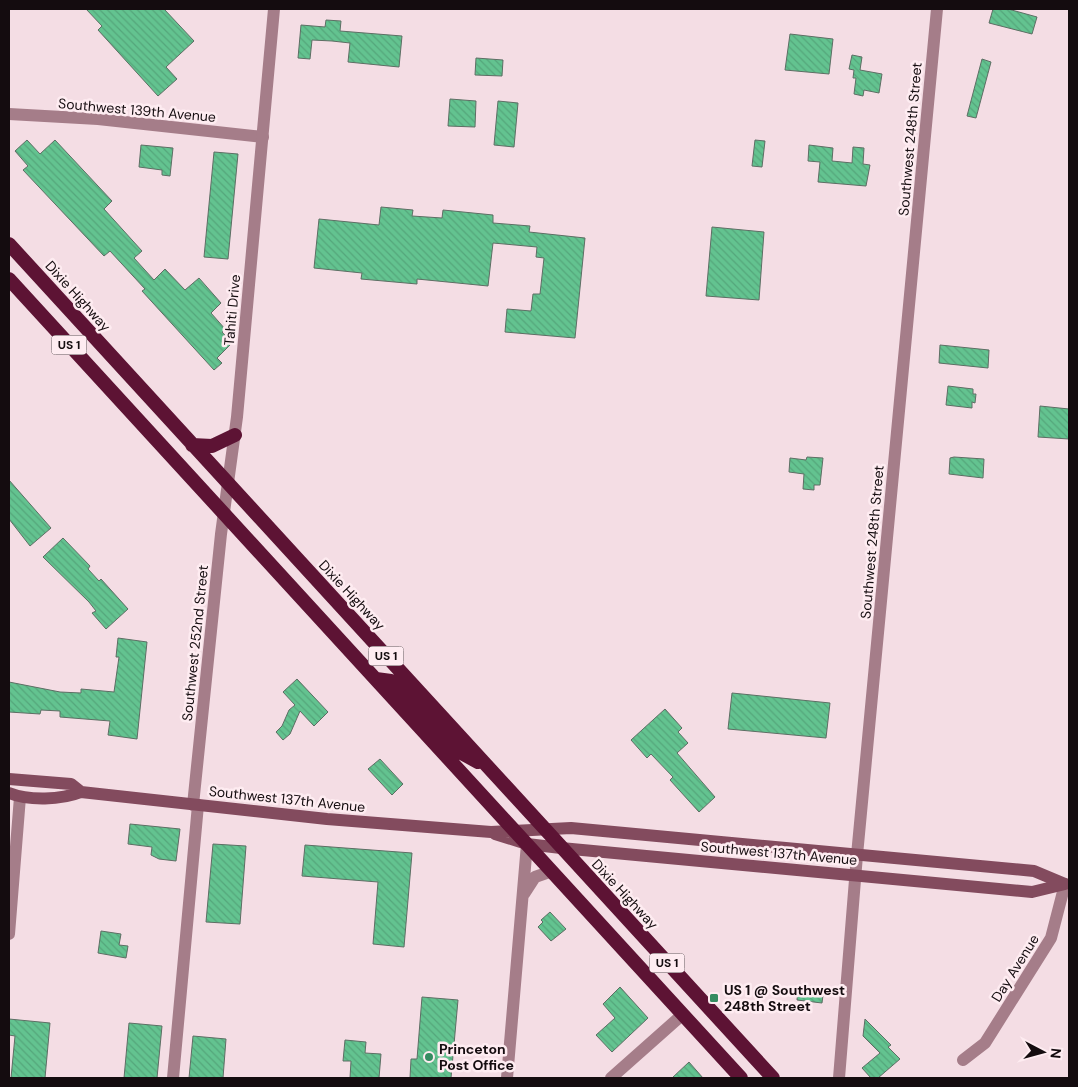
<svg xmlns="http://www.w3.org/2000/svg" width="1078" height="1087" font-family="'DM Sans',sans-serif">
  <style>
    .building { fill: url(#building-back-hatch); stroke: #5d6e64 }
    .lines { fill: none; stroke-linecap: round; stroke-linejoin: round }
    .minor { stroke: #a57d89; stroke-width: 12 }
    .tertiary { stroke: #a57d89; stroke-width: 12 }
    .secondary { stroke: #834b5e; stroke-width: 12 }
    .trunk { stroke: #5d1334; stroke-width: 14 }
    .poi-dot { fill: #358c61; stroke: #feecf1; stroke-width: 2 }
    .labels { text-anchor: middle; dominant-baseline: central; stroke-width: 5; stroke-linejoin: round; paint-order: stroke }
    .shield { fill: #feecf1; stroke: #5a4f53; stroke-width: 1 }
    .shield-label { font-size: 12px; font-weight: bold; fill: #140c0f }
    .street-label { font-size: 14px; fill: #140c0f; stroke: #feecf1 }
    .poi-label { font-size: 14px; font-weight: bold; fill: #140c0f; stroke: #feecf1; text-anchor: start }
  </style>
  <defs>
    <pattern id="building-back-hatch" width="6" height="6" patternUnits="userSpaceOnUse" patternTransform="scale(1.25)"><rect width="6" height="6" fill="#63c390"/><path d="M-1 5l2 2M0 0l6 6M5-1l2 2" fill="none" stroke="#55a67b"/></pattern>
  </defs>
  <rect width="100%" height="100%" fill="#f4dde4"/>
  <path class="building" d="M86,9h78l30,32 -28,26 11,12 -19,17 -60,-66 4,-4z
    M993,9h15l29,8 -5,17 -43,-11z
    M326,20l15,1 -1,10 62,5 -3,31 -51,-5 2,-19 -18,-2 -20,-1 -2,19 -12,-1 3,-33 24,2z
    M790,34l43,5 -4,35 -44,-4z
    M852,55l10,2 -2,13 22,4 -3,19 -15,-3 -1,6 -9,-2 2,-16h-3l1,-8 -5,-1z
    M476,58l27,2 -1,16 -27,-1z
    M982,59l9,3 -15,56 -9,-2z
    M450,99l26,2 -1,26 -27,-1z
    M498,101l20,2 -4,44 -20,-2z
    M27,140l13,14 15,-14 57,61 -8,8 38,42 -8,7 20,22 11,-11 20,21 14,-12 22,25 -10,10 15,17 -4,2 10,11 -15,15 5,5 -8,7 -72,-79 3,-2 -35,-38 -6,5 -81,-86 5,-4 -13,-15z
    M755,140l10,1 -3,26 -10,-1z
    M141,145l32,3 -3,28 -8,-1v-5l-23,-3z
    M809,145l24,3 -1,13 20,2 1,-16 11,1 -1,16 7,1 -4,21 -48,-4 2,-20 -12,-1z
    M214,152l24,2 -10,105 -24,-2z
    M381,207l32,3 -1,6 30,2 1,-8 50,5v8l37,3 -1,6 56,6 -10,100 -70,-6 2,-23 24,2 2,-17h7l4,-36 -8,-1 1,-10 -44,-4 -5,43 -71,-7v5l-56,-5 1,-6 -48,-5 5,-49 60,6z
    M712,227l52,5 -5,68 -53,-4z
    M940,345l49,5 -1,18 -49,-5z
    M948,386l25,3v5h3l-1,9 -3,-1v6l-26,-3z
    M1040,406l29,3v30l-31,-2z
    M807,457l16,1 -3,27h-6v5l-11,-1 1,-15 -15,-2 1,-14 16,2z
    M954,457l30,2 -1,19 -34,-4 1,-16z
    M9,480l42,48 -21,18 -21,-27z
    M63,538l27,28 -2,3 11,12 2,-2 27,30 -22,20 -14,-16 4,-2 -7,-9 -46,-45z
    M118,638l29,4 -10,97 -29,-4 2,-14 -50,-4v-6l-19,-1 -1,4 -31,-2v-30l51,10 21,1v-4l33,3 5,-35h-3z
    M297,679l31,33 -14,14 -14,-15 -10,23 -7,6 -7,-8 6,-6 7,-16 6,-5 -12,-13z
    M732,693l98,10 -4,35 -98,-9z
    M665,709l17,19 -4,4 10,11 -11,10 38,44 -16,15 -29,-32 3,-3 -22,-23 -4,4 -16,-18z
    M380,759l23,25 -11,11 -24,-26z
    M130,824l50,5 -4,32 -17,-2 -8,-4 1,-8 -24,-3z
    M213,844l33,2 -6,78 -34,-2z
    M305,845l107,8 -8,94 -31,-3 5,-62 -76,-6z
    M550,912l16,17 -15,12 -13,-14 5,-5 -2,-2z
    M101,931l20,3 -2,11 9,1 -2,12 -28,-5z
    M798,986l26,1 -2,16 -25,-3z
    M620,987l28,31 -36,34 -16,-17 19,-17 -12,-14z
    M422,997l36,3 -7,78h-41l1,-19h6z
    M9,1019l41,4 -5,55h-34l4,-42 -6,-1z
    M865,1019l26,26 -3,2 12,12 -22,19h-7l-9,-10 18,-15 -17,-17z
    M129,1023l33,3 -5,52h-33z
    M193,1036l33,3 -3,39h-34z
    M345,1040l21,2 -1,11 16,1 -2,24h-29l1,-17h-8z
    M689,1062l14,16h-31z"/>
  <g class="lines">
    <path class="minor" d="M9,114l89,5 165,18
      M524,894l11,-17 17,-6
      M9,934l11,-137
      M963,1060l22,-17 66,-105 14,-54 4,4
      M173,1078l25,-273
      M507,1078l20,-234
      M611,1078l71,-63"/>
    <path class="tertiary" d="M193,805l28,-271 16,-117 37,-408
      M839,1078l18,-223 80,-846"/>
    <path class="secondary" d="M9,779l62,5 10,8
      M9,793c20,8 52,7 72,-1l246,27 164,13 80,-4 463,43 31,13
      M495,834l32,10 34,4 471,44 33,-8"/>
    <path class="trunk" d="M9,244l764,834
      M9,279l732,799
      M192,445l20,1 23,-11
      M376,679l15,2 8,6 57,63 22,12"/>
  </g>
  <g class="poi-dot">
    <rect x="709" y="993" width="10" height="10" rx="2.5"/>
    <circle cx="429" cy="1057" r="5"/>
  </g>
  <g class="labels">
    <g class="shield">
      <rect x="51.5" y="335.5" width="35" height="19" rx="4"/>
      <rect x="368.5" y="646.5" width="35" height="19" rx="4"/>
      <rect x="649.5" y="953.5" width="35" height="19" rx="4"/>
    </g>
    <g class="shield-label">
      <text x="69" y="345">US 1</text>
      <text x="386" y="656">US 1</text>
      <text x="667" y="963">US 1</text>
    </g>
    <g class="street-label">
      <text transform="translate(137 110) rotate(5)">Southwest 139th Avenue</text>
      <text transform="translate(910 139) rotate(-85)">Southwest 248th Street</text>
      <text transform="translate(78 296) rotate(48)">Dixie Highway</text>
      <text transform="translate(232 310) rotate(-85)">Tahiti Drive</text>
      <text transform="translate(872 542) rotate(-85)">Southwest 248th Street</text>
      <text transform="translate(352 595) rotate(47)">Dixie Highway</text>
      <text transform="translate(195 643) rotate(-84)">Southwest 252nd Street</text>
      <text transform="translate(287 799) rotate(6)">Southwest 137th Avenue</text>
      <text transform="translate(779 853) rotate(5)">Southwest 137th Avenue</text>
      <text transform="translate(625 894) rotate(47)">Dixie Highway</text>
      <text transform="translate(1015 968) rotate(-58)">Day Avenue</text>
    </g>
    <g class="poi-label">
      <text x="724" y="990">US 1 @ Southwest<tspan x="724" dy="16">248th Street</tspan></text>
      <text x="439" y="1049">Princeton<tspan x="439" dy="16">Post Office</tspan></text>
    </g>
  </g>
  <rect width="1078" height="1087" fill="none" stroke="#140c0f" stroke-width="20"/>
  <g transform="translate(1043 1052) rotate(96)" stroke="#feecf1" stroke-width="4" paint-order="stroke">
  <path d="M0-4L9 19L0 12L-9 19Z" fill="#140c0f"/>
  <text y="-8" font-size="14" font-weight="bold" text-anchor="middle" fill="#140c0f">N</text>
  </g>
</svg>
